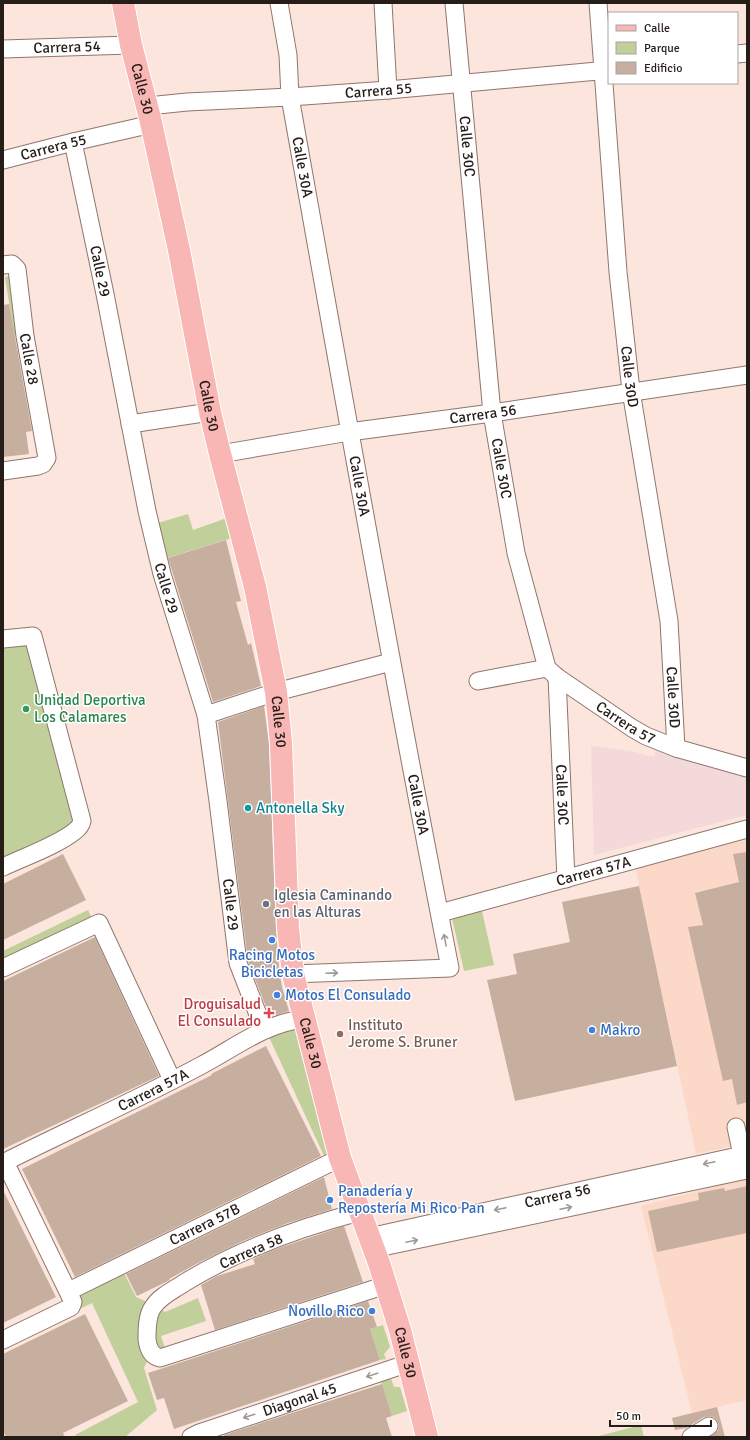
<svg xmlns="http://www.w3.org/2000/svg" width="750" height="1440" font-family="Signika,sans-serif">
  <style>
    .built { fill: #fcd8c9 }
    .education { fill: #f4d9da }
    .green { fill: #c1cf9a }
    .building { fill: #c6af9f }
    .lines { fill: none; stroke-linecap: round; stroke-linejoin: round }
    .minor-casing { stroke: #8f766c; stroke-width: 19 }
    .major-casing { stroke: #fff; stroke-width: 24 }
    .minor { stroke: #fff; stroke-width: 17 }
    .major { stroke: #f8b6b5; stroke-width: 22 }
    .oneway { stroke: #9d9997 }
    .leisure-dot { fill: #2e9e5b; stroke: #fff; stroke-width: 1.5 }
    .culture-dot { fill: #0f9aa8; stroke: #fff; stroke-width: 1.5 }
    .worship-dot { fill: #6b7280; stroke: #fff; stroke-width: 1.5 }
    .shop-dot { fill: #3f7fe0; stroke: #fff; stroke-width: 1.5 }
    .health-dot { fill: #e0444e; stroke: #fff; stroke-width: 1.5 }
    .education-dot { fill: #8d6e63; stroke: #fff; stroke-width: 1.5 }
    .labels { text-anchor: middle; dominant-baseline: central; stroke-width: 3; stroke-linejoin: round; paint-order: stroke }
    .street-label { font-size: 15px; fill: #261c18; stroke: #fff }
    .leisure-label { font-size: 15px; fill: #27864d; stroke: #fff; text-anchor: start }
    .culture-label { font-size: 15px; fill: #0d838f; stroke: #fff; text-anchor: start }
    .worship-label { font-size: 15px; fill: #5b616d; stroke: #fff; text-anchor: start }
    .shop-label { font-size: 15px; fill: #366cbe; stroke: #fff; text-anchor: start }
    .health-label { font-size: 15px; fill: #be3a42; stroke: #fff; text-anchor: end }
    .education-label { font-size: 15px; fill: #785e54; stroke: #fff; text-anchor: start }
  </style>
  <rect width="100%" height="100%" fill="#fce5dc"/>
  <path class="built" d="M747,840v303l-51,11 -61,-288z
    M747,1178v222l-55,13 -51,-207z"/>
  <path class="education" d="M591,746l40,5 23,6 2,-7 91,27v38l-153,40z"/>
  <path class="green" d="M11,276l9,58 -6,1 -9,-58z
    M188,514l5,16 34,-12 5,20 -65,20 -9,-35z
    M10,642l19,4 49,175 -7,7 -68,32v-217z
    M88,910l5,10 -90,44v-13z
    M482,911l12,54 -30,6 -12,-53z
    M298,1024l34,131 -7,3 -57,-123z
    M123,1271l13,26 9,4 1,45 2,13 -4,9 13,42 -32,27h-49l-1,-2 63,-33 -46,-99 -12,6 -6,-15z
    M198,1298l8,23 -45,15 4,12 -9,3 -2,-36 8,-5 3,2z
    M383,1325l7,22 -6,7 2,5 -6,1 -10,-31z
    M390,1376l4,11h6l7,24 -15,5 -12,-37z
    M641,1425l3,12h-49z"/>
  <path class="building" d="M9,304l23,127 -6,1 3,22 -26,3v-152z
    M226,540l15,61 -5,1 12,43 3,-2 10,43 -48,16 -45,-144z
    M264,706l5,38 7,185 3,40 3,18 7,24 -19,6 -22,-56 -30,-239z
    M747,852v250l-10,3 -5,-26 -9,2 -35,-154 15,-2 -8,-32 44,-11 -6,-28z
    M63,854l23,46 -83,40v-56z
    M639,886l38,180 -162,35 -28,-121 30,-6 -4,-20 57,-12 -8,-40z
    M95,937l64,139 -156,73v-168z
    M266,1046l55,110 -246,121 -53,-108 190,-94 -1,-1z
    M324,1177l8,32 -44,14 -45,18 -43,21 -31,17 1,1 -33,16 -11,-22z
    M747,1186v47l-90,19 -9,-41 51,-11 -1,-7 26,-5 1,3z
    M3,1190l53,107 -53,26z
    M344,1226l19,56 -148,48 -14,-45 16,-9 38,-12 -2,-5 20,-9z
    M368,1301l9,26 -7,2 10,31 -206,69 -10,-31 -7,2 -9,-27z
    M85,1314l43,87 -65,32 2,4h-59l-3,-6v-77z
    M382,1384l10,32 -6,2 6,19h-167l-1,-2z
    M717,1407l8,30h-15l8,-6 1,-6 -2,-5 -3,-3 -5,-1 -5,1 -18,11 -11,2 -3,-12z"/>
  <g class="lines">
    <g class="minor-casing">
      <g id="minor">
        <path id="s1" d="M279,3l9,52 2,42c52,291 103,581 160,871l-157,6"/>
        <path d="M383,3l5,87"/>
        <path id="s2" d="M454,3l38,410 24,140 31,115 10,9 75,51 14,8 30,12 71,20"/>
        <path id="s3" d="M598,3l20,269 13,119 38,230 7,127"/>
        <path id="s4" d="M3,49l128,-4"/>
        <path d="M737,54l10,-1"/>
        <path id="s5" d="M148,106l39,-4 103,-5 98,-7 221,-20"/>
        <path id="s6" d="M73,142l32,152 42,217 15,63 44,141 12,86 20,162 26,67"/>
        <path id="s7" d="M3,160l70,-18 79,-18"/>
        <path id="s8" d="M3,265l9,-1 5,5 8,67 22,122 -4,6 -5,2 -35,5"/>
        <path d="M130,424l80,-12"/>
        <path id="s9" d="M220,454l129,-22 143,-19 255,-38"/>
        <path d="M3,639l30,-3 49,185c-1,4 -3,7 -7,10 -17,14 -51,26 -72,36"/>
        <path id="s10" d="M557,677l9,202"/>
        <path d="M478,681l69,-13"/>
        <path d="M206,715l70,-23 115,-30"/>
        <path id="s11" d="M440,913l307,-84"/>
        <path d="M3,968l96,-45 73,157"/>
        <path d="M736,1127l6,28"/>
        <path id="s12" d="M3,1163c66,-33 134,-63 199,-98 32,-17 64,-42 101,-46"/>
        <path d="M359,1212c-61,16 -121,38 -175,71 -10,7 -24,13 -31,24 -6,8 -6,22 -6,32 1,9 4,17 13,19l226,-73"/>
        <path id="s13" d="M369,1237l378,-83"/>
        <path d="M373,1249l374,-79"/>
        <path id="s14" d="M69,1291l271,-133"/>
        <path d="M3,1340l68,-33 2,-5 -68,-140"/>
        <path id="s15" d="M191,1437l8,-4 210,-70"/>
        <path d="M691,1437l18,-11"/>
      </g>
    </g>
    <g class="major-casing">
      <g id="major">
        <path id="s16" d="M123,3l8,42 19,73 29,132 31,162 10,42 35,133 21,105 5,51 7,185 5,46 47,184 39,105 21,67 27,107"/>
      </g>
    </g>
    <use href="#minor" class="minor"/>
    <use href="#major" class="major"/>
  </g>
  <defs><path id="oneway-shaft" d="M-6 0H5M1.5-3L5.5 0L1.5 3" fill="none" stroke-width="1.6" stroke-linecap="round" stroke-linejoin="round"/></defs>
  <g class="oneway">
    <use href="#oneway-shaft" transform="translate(445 940) rotate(-101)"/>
    <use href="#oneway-shaft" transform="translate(332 973) rotate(-2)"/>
    <use href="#oneway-shaft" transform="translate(709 1163) rotate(168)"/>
    <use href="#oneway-shaft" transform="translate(566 1208) rotate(-12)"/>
    <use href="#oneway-shaft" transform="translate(500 1209) rotate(168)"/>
    <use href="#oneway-shaft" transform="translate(412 1241) rotate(-12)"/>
    <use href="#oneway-shaft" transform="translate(372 1375) rotate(162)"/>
    <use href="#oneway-shaft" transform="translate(249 1416) rotate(162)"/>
  </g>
  <circle class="leisure-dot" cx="26" cy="709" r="4"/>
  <circle class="culture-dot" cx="248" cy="808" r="4"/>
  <circle class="worship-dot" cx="266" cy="904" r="4"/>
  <g class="shop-dot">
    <circle cx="272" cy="940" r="4"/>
    <circle cx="277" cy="995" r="4"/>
    <circle cx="592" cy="1030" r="4"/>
    <circle cx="330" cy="1200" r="4"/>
    <circle cx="372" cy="1311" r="4"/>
  </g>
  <path class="health-dot" d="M267 1007h4v4h4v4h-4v4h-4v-4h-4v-4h4z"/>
  <circle class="education-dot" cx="340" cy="1034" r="4"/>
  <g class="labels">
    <g class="street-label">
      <text stroke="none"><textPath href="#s4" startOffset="64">Carrera 54</textPath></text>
      <text stroke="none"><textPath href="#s16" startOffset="88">Calle 30</textPath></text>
      <text stroke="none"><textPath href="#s5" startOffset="231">Carrera 55</textPath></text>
      <text stroke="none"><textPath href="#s2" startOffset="144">Calle 30C</textPath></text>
      <text stroke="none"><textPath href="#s7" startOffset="52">Carrera 55</textPath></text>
      <text stroke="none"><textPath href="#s1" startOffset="166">Calle 30A</textPath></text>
      <text stroke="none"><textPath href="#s6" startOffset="132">Calle 29</textPath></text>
      <text stroke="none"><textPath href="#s8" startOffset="107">Calle 28</textPath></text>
      <text stroke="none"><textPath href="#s3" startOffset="375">Calle 30D</textPath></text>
      <text stroke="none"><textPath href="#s16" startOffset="412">Calle 30</textPath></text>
      <text stroke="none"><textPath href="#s9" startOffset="266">Carrera 56</textPath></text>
      <text stroke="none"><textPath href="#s2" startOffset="468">Calle 30C</textPath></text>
      <text stroke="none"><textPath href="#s1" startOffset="490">Calle 30A</textPath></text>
      <text stroke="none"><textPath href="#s6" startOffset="456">Calle 29</textPath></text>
      <text stroke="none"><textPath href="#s3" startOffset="699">Calle 30D</textPath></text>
      <text stroke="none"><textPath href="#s2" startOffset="769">Carrera 57</textPath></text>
      <text stroke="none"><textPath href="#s16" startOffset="736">Calle 30</textPath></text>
      <text stroke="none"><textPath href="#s10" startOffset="118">Calle 30C</textPath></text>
      <text stroke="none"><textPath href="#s1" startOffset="814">Calle 30A</textPath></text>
      <text stroke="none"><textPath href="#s11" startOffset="159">Carrera 57A</textPath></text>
      <text stroke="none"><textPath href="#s6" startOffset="780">Calle 29</textPath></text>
      <text stroke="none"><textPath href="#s16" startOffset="1060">Calle 30</textPath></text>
      <text stroke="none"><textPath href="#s12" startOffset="167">Carrera 57A</textPath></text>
      <text stroke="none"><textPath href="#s13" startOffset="193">Carrera 56</textPath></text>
      <text stroke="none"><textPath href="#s14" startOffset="151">Carrera 57B</textPath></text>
      <text transform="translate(251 1251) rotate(-24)">Carrera 58</text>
      <text stroke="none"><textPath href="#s16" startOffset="1384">Calle 30</textPath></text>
      <text stroke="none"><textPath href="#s15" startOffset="115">Diagonal 45</textPath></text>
    </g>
    <g class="leisure-label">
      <text x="34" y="700">Unidad Deportiva<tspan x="34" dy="17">Los Calamares</tspan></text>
    </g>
    <g class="culture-label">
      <text x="256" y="808">Antonella Sky</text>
    </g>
    <g class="worship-label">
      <text x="274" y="895">Iglesia Caminando<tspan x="274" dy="17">en las Alturas</tspan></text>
    </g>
    <g class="shop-label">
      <text x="272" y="955" text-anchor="middle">Racing Motos<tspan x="272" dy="17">Bicicletas</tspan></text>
      <text x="285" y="995">Motos El Consulado</text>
      <text x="600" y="1030">Makro</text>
      <text x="338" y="1191">Panadería y<tspan x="338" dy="17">Repostería Mi Rico Pan</tspan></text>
      <text x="364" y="1311" text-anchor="end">Novillo Rico</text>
    </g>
    <g class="health-label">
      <text x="261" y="1004">Droguisalud<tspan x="261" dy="17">El Consulado</tspan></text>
    </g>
    <g class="education-label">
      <text x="348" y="1025">Instituto<tspan x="348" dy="17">Jerome S. Bruner</tspan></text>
    </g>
  </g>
  <rect width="750" height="1440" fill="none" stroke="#261c18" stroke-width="8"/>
  <rect x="608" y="12" width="130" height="72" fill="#ffffff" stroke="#a8a4a3"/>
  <rect x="616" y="25" width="20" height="6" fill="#f8b6b5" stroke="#a8a4a3"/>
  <text x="644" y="32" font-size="12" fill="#261c18">Calle</text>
  <rect x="616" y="42" width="20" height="12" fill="#c1cf9a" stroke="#a8a4a3"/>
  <text x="644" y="52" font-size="12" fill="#261c18">Parque</text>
  <rect x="616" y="62" width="20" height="12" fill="#c6af9f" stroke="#a8a4a3"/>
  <text x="644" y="72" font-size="12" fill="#261c18">Edificio</text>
  <path d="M610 1420v6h101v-6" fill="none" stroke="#261c18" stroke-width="2"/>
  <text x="616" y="1420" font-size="12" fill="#261c18" stroke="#ffffff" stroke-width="3" paint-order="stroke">50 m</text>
</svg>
